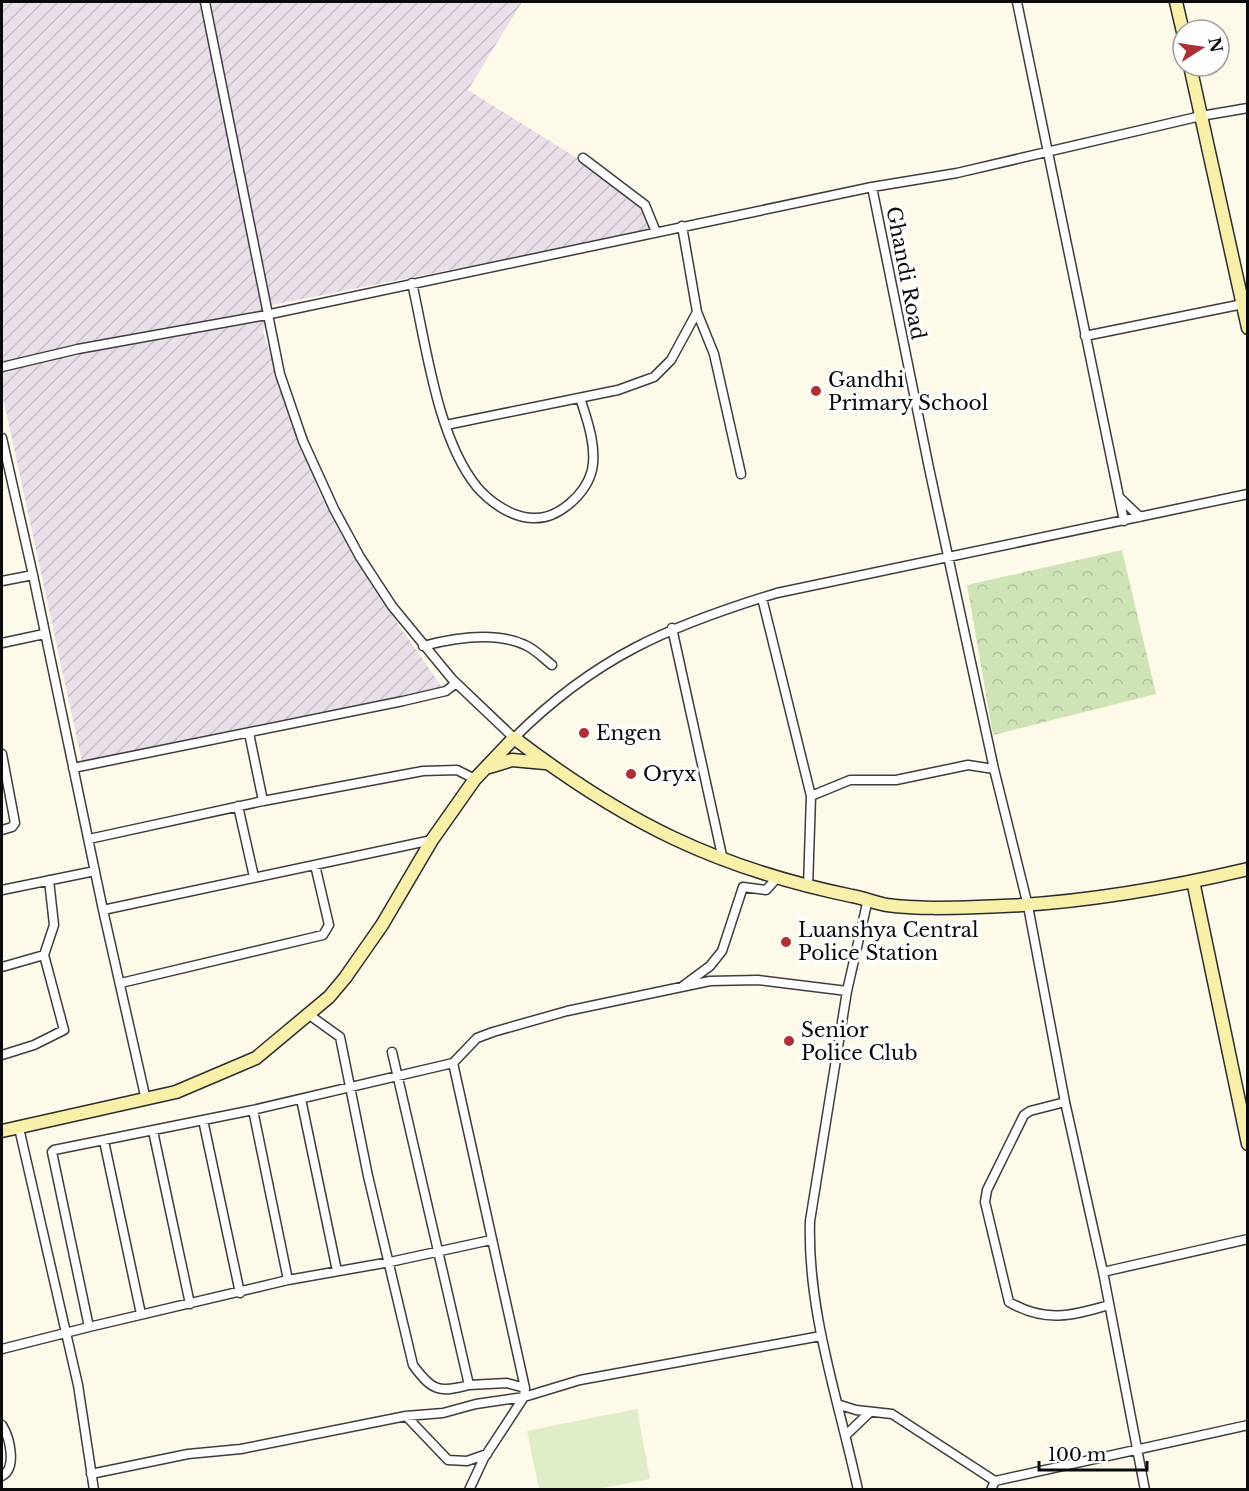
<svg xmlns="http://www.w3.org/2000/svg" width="1249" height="1491" font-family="'Libre Baskerville',serif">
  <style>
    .industrial { fill: url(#industrial-furrows) }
    .park { fill: url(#park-crowns) }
    .pitch { fill: #dfecc8 }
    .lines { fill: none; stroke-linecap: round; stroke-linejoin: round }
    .street-casing { stroke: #3d3d3d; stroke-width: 11 }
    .secondary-casing { stroke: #2c2c2c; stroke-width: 15 }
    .street { stroke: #fff; stroke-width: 8 }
    .secondary { stroke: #f8f0a9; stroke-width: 12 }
    .poi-dot { fill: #ae2f34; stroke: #fff; stroke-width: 2 }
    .labels { text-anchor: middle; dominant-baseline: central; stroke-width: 6; stroke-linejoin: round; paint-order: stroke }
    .street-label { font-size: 20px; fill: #0a0a0a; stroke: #fff }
    .poi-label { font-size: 20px; fill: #0a0a0a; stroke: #fff; text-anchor: start }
  </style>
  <defs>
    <pattern id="industrial-furrows" width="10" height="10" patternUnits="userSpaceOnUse" patternTransform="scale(1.5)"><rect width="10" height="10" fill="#e8dfe9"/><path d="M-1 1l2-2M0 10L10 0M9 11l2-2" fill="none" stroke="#c6bec6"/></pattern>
    <pattern id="park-crowns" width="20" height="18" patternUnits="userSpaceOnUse" patternTransform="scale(1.5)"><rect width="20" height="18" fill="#cee4b7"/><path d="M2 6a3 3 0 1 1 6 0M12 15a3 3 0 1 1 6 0" fill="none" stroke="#b0c29c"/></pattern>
  </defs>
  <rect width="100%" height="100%" fill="#fdfae9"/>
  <path class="industrial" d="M2,2h520l-54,88 154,96 40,42 -390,77 -9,27 57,163 78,129 46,66 -361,76 -81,-373z"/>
  <path class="park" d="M1122,550l34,144 -163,41 -26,-150z"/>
  <path class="pitch" d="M637,1409l13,70 -52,10h-59l-12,-58z"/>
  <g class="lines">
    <g class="street-casing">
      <path id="street" d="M205,2l75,372 23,67 31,68 26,48 32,49 60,73 62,59c81,-81 155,-112 263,-145l471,-99
        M1017,2l107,519
        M583,158l62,47 11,27
        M872,187l57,281 65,301 34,137 37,196 38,170 42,218
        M412,283c14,61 25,155 65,204 13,15 34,30 55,31 26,2 54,-24 60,-48 5,-23 -5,-51 -12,-72
        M697,312l17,42 27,120
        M1085,336l158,-32
        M2,367l76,-18 183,-33 611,-129 85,-14 244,-57 47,-8
        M446,425l172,-35 36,-13 17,-17 26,-48 -15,-86
        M2,438l31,137 70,335 43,190
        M1120,498l20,19
        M2,581l31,-6
        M762,598l49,198 -3,91
        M672,628l51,232
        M2,643l42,-9
        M423,646c31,-8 72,-15 102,-1 10,4 19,14 27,20
        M249,733l14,68
        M2,754l13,69 -3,4 -10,3
        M73,768l330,-67 43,-10 10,-8
        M811,796l39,-16h46l72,-15 26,4
        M238,806l16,71
        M89,839l174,-38 160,-30 34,-1 18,9
        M2,890l93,-19
        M103,910l329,-70
        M2,967l42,-12
        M121,983l202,-48 6,-10 -14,-60
        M683,986l27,-20 12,-15 21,-64 23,3 10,-11
        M308,1014l32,23 28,139 45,189c19,26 26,28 56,20
        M392,1052l77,333 38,-2 18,5
        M2,1055l32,-10 30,-15 -20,-75 10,-30 -5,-45
        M453,1063l-200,47 -199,40 -2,2 37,175 199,-47 102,-18 101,-22
        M301,1099l36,172
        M1065,1102l-35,9 -6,4 -37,75 -2,12 24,100c36,21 62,14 100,3
        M253,1110l35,170
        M203,1120l37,173
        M19,1128l59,257 16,105
        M153,1131l37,173
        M104,1141l37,173
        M1103,1272l145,-33
        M2,1349l87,-22
        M840,1405l16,5 36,4 103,67 253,-56
        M406,1416l42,44 19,1 20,-7
        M2,1425c8,13 15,43 0,51
        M846,1435l24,-23
        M91,1474l97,-20 53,-5 165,-33 37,-3 33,-9 48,-7 1,-9 -72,-325 24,-25 16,-6 74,-21 143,-30 48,-1 89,11
        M469,1490l15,-32 40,-61 56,-17 241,-44
        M858,1490c-19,-89 -51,-178 -48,-269l37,-230 21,-92
        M991,1490l4,-9"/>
    </g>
    <g class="secondary-casing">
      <path id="secondary" d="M1176,2l7,30
        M1190,66l58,262
        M489,767l23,-7 33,3
        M1193,881l55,263
        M2,1131l174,-39 80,-34 73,-61 16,-19 37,-53 50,-85 43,-61 39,-41c110,84 202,130 338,158 12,2 23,7 35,9 30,4 61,3 91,2 91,-2 181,-17 270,-38"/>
    </g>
    <use href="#street" class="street"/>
    <use href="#secondary" class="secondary"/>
  </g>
  <g class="poi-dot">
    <circle cx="816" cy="391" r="6"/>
    <circle cx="584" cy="733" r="6"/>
    <circle cx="631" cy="774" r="6"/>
    <circle cx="786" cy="942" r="6"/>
    <circle cx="789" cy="1041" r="6"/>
  </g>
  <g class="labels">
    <g class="street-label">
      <text transform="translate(906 273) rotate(79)">Ghandi Road</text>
    </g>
    <g class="poi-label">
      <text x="828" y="380">Gandhi<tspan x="828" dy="23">Primary School</tspan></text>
      <text x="596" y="733">Engen</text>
      <text x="643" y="774">Oryx</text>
      <text x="798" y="930">Luanshya Central<tspan x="798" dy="23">Police Station</tspan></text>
      <text x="801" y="1030">Senior<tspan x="801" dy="23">Police Club</tspan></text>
    </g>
  </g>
  <rect width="1249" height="1491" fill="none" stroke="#0a0a0a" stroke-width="6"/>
  <g transform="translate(1201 48) rotate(78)"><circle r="28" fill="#ffffff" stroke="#9d9d9d" stroke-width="1.5"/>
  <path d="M0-4.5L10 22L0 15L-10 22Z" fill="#ae2f34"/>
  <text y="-9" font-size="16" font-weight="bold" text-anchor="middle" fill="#0a0a0a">N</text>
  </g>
  <path d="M1039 1461v9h108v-9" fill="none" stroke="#0a0a0a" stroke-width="3"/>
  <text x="1048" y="1461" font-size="18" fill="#0a0a0a" stroke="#ffffff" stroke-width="4.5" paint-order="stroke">100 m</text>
</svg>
